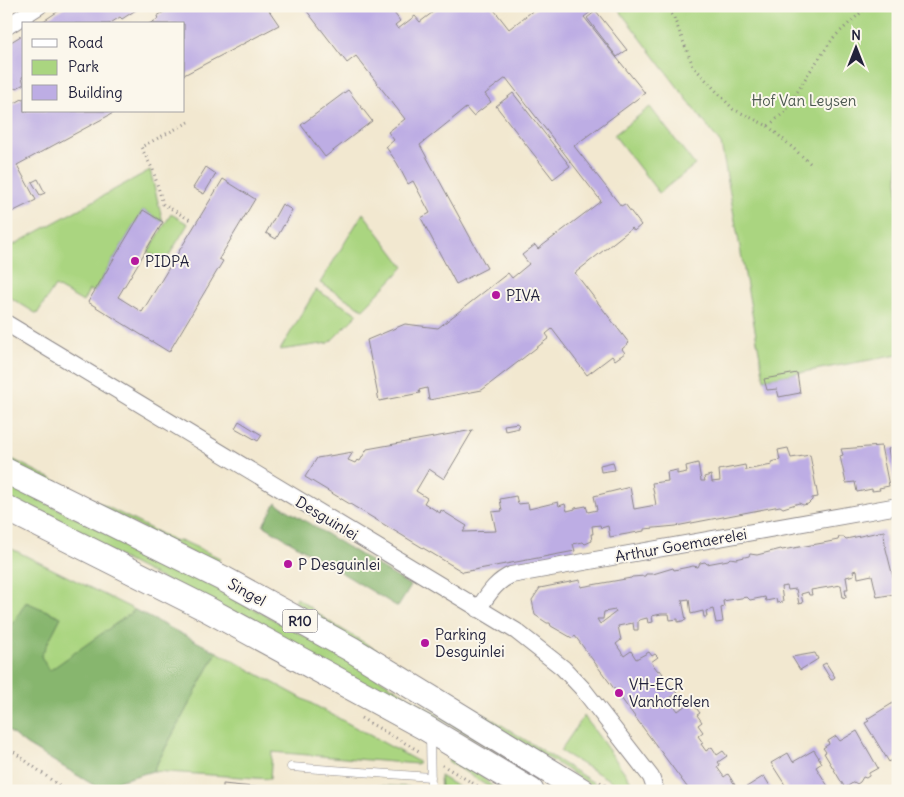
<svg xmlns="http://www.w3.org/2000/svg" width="904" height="797" font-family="Delius,sans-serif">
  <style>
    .green { fill: #aad580; stroke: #667c5e }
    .forest { fill: #87b66e; stroke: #546c54 }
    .building { fill: #bdade4; fill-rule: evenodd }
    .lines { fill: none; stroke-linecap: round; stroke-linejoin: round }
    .lane-casing { stroke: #8a8586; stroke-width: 9 }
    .street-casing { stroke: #8a8586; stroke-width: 18 }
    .primary-casing { stroke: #8a8586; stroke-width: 27 }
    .path { stroke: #8a8586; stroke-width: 3; stroke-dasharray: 1 4; stroke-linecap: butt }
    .lane { stroke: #fff; stroke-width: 8 }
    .street { stroke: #fff; stroke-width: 16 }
    .primary { stroke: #fff; stroke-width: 25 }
    .rail-casing { stroke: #22223b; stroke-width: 5.5 }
    .rail { stroke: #fbf7ec; stroke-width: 4; stroke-dasharray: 11; stroke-linecap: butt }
    .poi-dot { fill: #b5179e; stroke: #fbf7ec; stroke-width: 2 }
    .labels { text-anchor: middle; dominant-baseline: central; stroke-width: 4; stroke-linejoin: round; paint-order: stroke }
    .shield { fill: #fbf7ec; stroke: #636270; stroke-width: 1 }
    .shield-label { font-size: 14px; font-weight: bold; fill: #22223b }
    .park-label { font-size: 15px; fill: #4b5850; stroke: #fbf7ec }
    .poi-label { font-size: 15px; fill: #22223b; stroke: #fbf7ec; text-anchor: start }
    .street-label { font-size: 15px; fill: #22223b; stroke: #fbf7ec }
  </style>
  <rect width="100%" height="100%" fill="#fbf7ec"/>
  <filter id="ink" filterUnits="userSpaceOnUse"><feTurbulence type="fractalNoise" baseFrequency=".02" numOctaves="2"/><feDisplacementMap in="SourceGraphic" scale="10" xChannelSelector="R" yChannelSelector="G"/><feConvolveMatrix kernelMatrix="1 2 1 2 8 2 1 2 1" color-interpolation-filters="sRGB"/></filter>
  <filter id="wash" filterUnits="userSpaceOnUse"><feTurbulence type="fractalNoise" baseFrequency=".0096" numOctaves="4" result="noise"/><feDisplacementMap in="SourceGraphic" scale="20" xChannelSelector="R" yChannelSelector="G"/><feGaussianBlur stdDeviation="1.12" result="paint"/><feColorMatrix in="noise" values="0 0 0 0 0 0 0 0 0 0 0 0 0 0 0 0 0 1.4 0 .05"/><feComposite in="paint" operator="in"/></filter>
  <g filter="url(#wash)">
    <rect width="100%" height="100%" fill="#f2e8d0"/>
    <path class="green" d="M616,6h282v349l-134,24 -43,-235z
      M650,107l45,58 -36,28 -45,-58z
      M150,170l13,52 -20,-12 -49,82 -5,-2 -6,12 -28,-16 -18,28 -31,-19v-46z
      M363,213l41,54 -41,42 -43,-26z
      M171,214l17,10 -23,38 -17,-10z
      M316,290l42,24 -29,29 -49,7z
      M6,456l167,84 12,2 35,16 -4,7 -210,-105z
      M6,483l204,102 142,77 210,129 -125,-74 -31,-12 -400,-207z
      M6,546l129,64 -26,172 -12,5 -70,-42 -21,-16z
      M297,598l31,23 151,90 128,80h-6l-124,-77 -160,-95 -22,-18z
      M217,652l202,110 -2,2 -145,-12 -2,27 -117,-8z
      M584,716l49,68 2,4 -2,3h-5l-68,-40z
      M451,755l22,13 24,23h-2l-47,-30z
      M440,776l25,15h-24z
      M343,784l66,3 7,4h-73z"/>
    <path class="forest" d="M276,503l135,83 -13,21 -135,-82z
      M26,602l35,15 -20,39 8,15 86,-61 82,42 -64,119 -56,16 -70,-42 -21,-16v-94z"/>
    <g id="blocks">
      <path class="building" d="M66,6h76l-20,13 -2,-2 -11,7h-70z
        M174,6h92l13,19 -95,50v-51h-35l9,-5 -1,-3z
        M303,6h86l11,15 -5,4 3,4 17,-13 5,6 21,-16h50l18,23 30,-23h49l4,5 -8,6 61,76 -71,53 47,60 4,-2 16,21 -7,6 -2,-3 -57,45 54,70 -7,6 3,4 -10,7 -3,-4 -25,19 -35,-46 -6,5 3,4 -67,52 -53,10 -2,-12 -8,2 1,3 -41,8 -12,-61 38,-16 33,4 70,-55 4,5 17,-14 -7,-9 13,-10 3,4 63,-48 -95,-123 -21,16 6,8 -18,14 -7,-8 -46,37 67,123 -31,16 -35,-66 9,-5 -17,-32 -5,3 -11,-21 -11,-16 8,-7 -6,-8 17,-13 -49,-63 -9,7z
        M596,11l31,39 -10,7 -30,-39z
        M24,34v42l-2,1 2,7 -9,5 -3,-3 -6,4v-45z
        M348,90l24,31 -47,36 -24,-32z
        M513,93l57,73 -17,13 -57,-73z
        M24,98v13h93l-100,54 19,35 -30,15v-107z
        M206,167l10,7 -12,20 -11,-6z
        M38,179l7,14 -5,2 -8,-13z
        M223,179l32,20 -36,60 4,2 -54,91 -81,-50 55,-92 20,12 -45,75 24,15z
        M282,204l10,6 -16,29 -10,-6z
        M797,373l3,20 -21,4 -2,-8 -10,1 -3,-11z
        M239,421l23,14 -4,6 -23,-13z
        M518,423l1,5 -14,3 -1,-6z
        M473,430l-29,49 -15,-10 -13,22 11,7 -3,5 16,10 1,-3 26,16 -4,6 33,-1 -4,-19 10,-1 -2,-12 16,-3 2,8 10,-1 1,6 29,-7 1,4 6,-2 2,7 8,-2v-1l11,-2 2,6 9,-2 -3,-14 36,-9 4,22 22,-4 -4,-22 16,-2 -1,-9 10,-2v4l10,-2 -1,-6 12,-3 3,18h4l-1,-4 7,-2 1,7 8,-1 -1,-11 26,-5 1,5 5,-1 21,-4 -1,-3 9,-2 -2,-10 10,-2 3,10 19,-3 8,42 -6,1v2l-4,4 -5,1 -4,-2 -16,5 -3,-2 -104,20 -32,3v2l-34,6 -2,-11 -7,2 -1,-3 -8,1 1,8h-2l1,7 -7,3 -2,-2 -10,2 2,7 -112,21 -158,-95 12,-19 36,-6 -5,8 7,3 2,-3 3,1 7,-12z
        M881,446l8,40 -10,2 1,2 -8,1v-2l-15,3 -2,-10 -9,1 -6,-27 3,-1 -2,-6z
        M898,447v39l-3,-2 -7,-35z
        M613,462l2,8 -14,2 -1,-7z
        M884,531l1,14 8,32 5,-1v12l-3,1v5l-18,3 -5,-22 -14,3 -1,-8 -4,1 1,4 -8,2 2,12h-3l1,8 -3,1 -2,-13 -30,5 1,5h-3l-1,-3 -7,2 2,9 -4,1 -3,-15 -8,1 -1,-4 -6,1 2,15 -6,1 -1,-4 -10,2 -1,-4 -15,3 -3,-3 -24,4 1,6 -3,1 2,14 -7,1 -3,-14 -7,2 1,6h-3l-1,-6 -12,3 -2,-15 -7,1 4,20 -8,2v-3l-8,1 -1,-6h-8l-9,2 1,6 -5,1 -1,-5 -8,2 -1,1v9h-4l-1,-7 -15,3 3,14 -5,4 8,12 7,-5 5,8 13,-7 3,4 3,-2 3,3 -7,5 7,9 2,-1 3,4 -2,2 16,17 -8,6 9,12 13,-10 9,12 -3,2 5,7 -4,3 5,7 -5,4 5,7 -2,1 5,7 6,-4 5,8 6,-4 4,5 -9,6 2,3 -3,2 7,10 4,-3 7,11 -8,6h-37l-115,-155 -3,2 -21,-12 -1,-3h-3l-12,-8 -3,-15 8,-12 40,-8 1,7 50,-9 1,-1 13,-1 1,-2h7l20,-6 1,2 19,-4 5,1 2,-4 5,-1 2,2 5,-1 16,-3 2,-2 6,1 13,-3 1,-2 7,1 24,-6 1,1 41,-7 15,-3 1,-3h5l2,2zM615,610l1,2 -16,12 -3,-5h6l1,-7z
        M815,653l3,6 -18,11 -8,-13z
        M826,663l9,14 -4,3 -9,-15z
        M898,700v56l-9,6 -24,-39 4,-2 -2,-2z
        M857,731l21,37 -9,5v3l-3,2 -3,-1 -3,5 -3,2 -3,-2 -9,6 -21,-35 2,-1 -3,-4 6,-4 -1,-3 8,-5 4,5z
        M814,750l8,13 -6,4 15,24h-42l-18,-28 17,-10 5,9z
        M764,776l9,15h-33z
        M223,784l50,5v2h-50z"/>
    </g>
  </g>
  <g filter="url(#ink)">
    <use href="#blocks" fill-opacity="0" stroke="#8a8586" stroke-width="1"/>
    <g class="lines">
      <g class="lane-casing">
        <path id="lane" d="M430,735l1,56
          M291,767l140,10"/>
      </g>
      <g class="street-casing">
        <path id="street" d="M6,27l33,-21
          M6,323l510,308 47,37 19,20 69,89 5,14
          M478,609c10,-14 17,-27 33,-34l387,-69"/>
      </g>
      <g class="primary-casing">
        <path id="primary" d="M6,471l216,107 129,71 231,142
          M6,508l201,101 217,118 107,64"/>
      </g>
      <path class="path" d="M665,6l9,12 19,48 40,43 35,17 18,-15 22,-37 26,-37 34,-31
        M189,122l-48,25 12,23 10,34 29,17
        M768,126l43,38
        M361,718l58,33
        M6,746l60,45
        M442,765l44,26
        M600,782l14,9"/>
      <use href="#lane" class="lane"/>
      <use href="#street" class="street"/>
      <use href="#primary" class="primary"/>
      <g class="rail-casing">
        <path id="rail" d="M6,788l4,3"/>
      </g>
      <use href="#rail" class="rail"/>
    </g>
  </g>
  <g class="poi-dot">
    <circle cx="135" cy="261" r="5"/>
    <circle cx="496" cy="295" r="5"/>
    <circle cx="288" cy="564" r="5"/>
    <circle cx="425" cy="643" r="5"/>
    <circle cx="619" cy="693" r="5"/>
  </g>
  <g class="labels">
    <rect class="shield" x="282.5" y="609.5" width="35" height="23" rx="4"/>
    <g class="shield-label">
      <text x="300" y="621">R10</text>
    </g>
    <g class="park-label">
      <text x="804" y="100">Hof Van Leysen</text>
    </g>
    <g class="poi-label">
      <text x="145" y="261">PIDPA</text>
      <text x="506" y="295">PIVA</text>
      <text x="298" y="564">P Desguinlei</text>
      <text x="435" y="634">Parking<tspan x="435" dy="17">Desguinlei</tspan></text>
      <text x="629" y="684">VH-ECR<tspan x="629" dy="17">Vanhoffelen</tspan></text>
    </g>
    <g class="street-label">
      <text transform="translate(327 518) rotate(31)">Desguinlei</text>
      <text transform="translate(681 545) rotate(-10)">Arthur Goemaerelei</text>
      <text transform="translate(247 592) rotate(29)">Singel</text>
    </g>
  </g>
  <rect width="904" height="797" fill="none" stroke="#fbf7ec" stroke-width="25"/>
  <rect x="22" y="22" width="162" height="90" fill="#fbf7ec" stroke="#a4a2a5"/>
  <rect x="32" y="39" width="25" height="8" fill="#ffffff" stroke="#a4a2a5"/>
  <text x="68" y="48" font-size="15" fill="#22223b">Road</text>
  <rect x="32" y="60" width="25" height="15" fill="#aad580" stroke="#a4a2a5"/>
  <text x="68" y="72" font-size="15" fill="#22223b">Park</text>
  <rect x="32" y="85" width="25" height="15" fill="#bdade4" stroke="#a4a2a5"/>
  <text x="68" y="98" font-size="15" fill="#22223b">Building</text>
  <g transform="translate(856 48)" stroke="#fbf7ec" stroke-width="4" paint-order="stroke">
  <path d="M0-4L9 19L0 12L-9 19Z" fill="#22223b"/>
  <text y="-8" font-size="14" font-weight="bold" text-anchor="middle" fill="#22223b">N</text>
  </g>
</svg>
